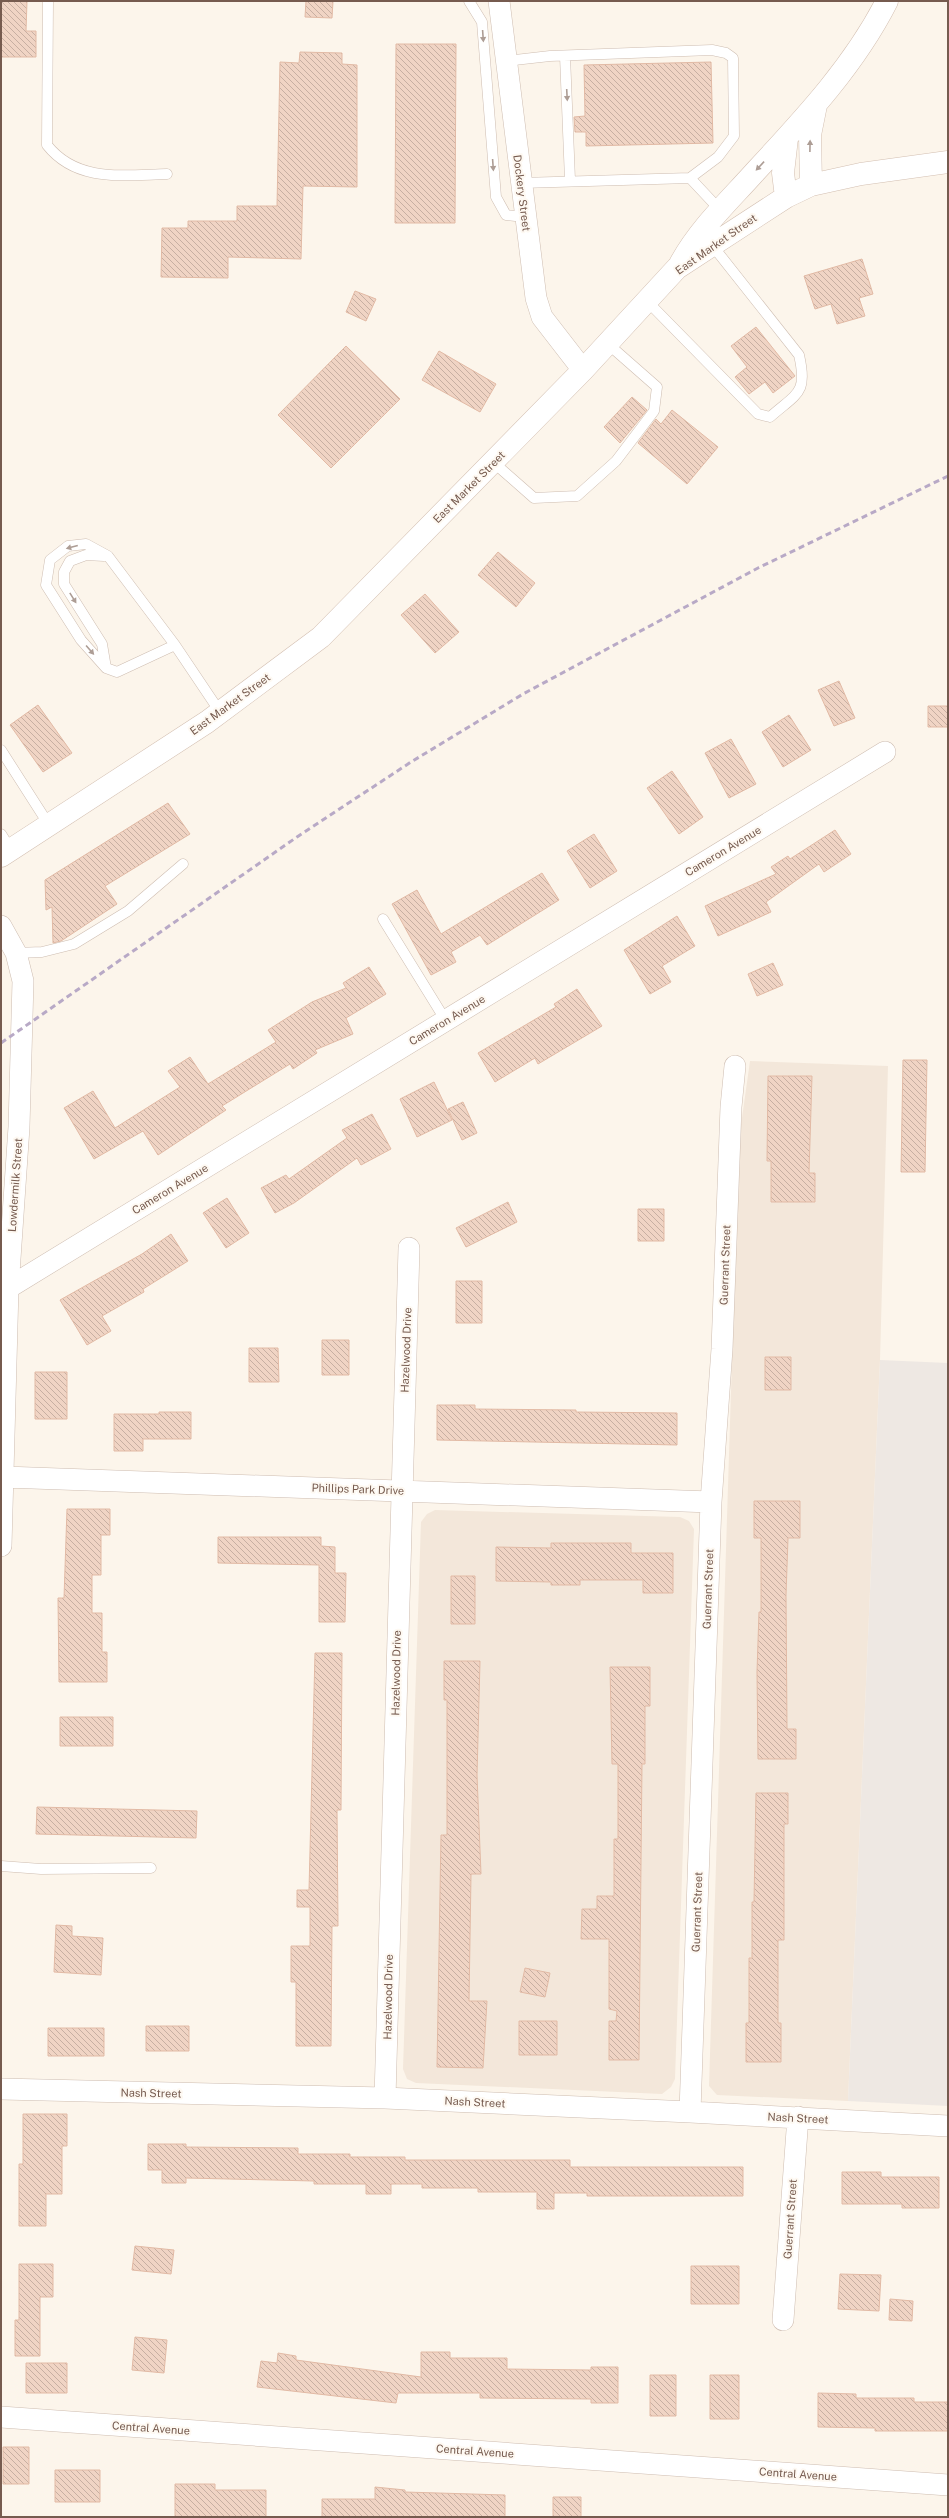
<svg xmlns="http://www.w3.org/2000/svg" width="949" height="2518" font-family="'Public Sans',sans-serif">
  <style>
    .residential { fill: #f3e7da }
    .industrial { fill: #eee8e3 }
    .building { fill: url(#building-back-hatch); stroke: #e2baa5 }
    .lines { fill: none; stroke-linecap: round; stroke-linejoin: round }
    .service-casing { stroke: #cebdb1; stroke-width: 11 }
    .minor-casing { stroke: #cebdb1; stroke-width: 22 }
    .secondary-casing { stroke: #d3bfb1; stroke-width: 23 }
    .service { stroke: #fff; stroke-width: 10 }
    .minor { stroke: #fff; stroke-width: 21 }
    .secondary { stroke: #fff; stroke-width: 22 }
    .rail { stroke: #b8a9c6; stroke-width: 3; stroke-dasharray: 6 4; stroke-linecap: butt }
    .oneway { fill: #ad9d95 }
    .labels { text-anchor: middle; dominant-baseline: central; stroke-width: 4; stroke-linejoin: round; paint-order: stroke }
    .street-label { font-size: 11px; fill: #765b4f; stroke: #fef9f2 }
  </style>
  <defs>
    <pattern id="building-back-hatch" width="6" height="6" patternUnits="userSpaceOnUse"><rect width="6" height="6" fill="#f0d4c4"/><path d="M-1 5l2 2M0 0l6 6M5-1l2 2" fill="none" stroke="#c7afa2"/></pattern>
  </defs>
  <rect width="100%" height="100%" fill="#fcf5eb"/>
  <path class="residential" d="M750,1061l138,5 -8,294 -32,741 -131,-6 -8,-9 30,-947z
    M435,1510l245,7 9,4 5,8 -19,550 -4,8 -9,7 -246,-11 -9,-4 -4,-10 18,-547 6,-8z"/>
  <path class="industrial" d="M880,1360l68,3v743l-100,-5z"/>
  <path class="building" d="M1,1h26l-1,30h10v26h-35z
    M306,1h27l-1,17 -27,-1z
    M396,44h60l-1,179h-60z
    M300,52l42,1v11l15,1v122l-54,-1 -2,73 -73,-2v21l-67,-1 1,-49h26v-7h49v-15h40l3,-144 19,1z
    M711,62l2,81 -127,3v-14h-11l-1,-15 11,-1 -1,-51z
    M862,259l11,35 -14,4 6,18 -28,8 -6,-20 -16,5 -11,-33z
    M355,291l21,8 -10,22 -20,-9z
    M756,327l39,49 -22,17 -8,-11 -16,12 -14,-17 12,-10 -16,-21z
    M346,346l54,53 -69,69 -53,-53z
    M439,351l57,33 -16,28 -58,-32z
    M632,397l15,13 -27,33 -16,-16z
    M672,410l46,37 -31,37 -49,-41 18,-24 5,5z
    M498,552l37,31 -19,24 -38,-32z
    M425,594l34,38 -24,21 -34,-38z
    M839,681l16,37 -21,8 -16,-36z
    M38,705l34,48 -29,19 -33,-47z
    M928,706h20v21h-20z
    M789,715l22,35 -28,17 -21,-35z
    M731,739l25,45 -27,14 -24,-45z
    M672,771l31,46 -24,17 -32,-46z
    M168,803l22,31 -85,52 12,18 -56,37 -8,2 -1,-36 -6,3 -1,-30z
    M835,830l16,24 -27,18 -5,-8 -53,38 5,10 -53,24 -13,-30 71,-32 -5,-7 17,-11 2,3z
    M594,834l23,37 -27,17 -23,-37z
    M542,873l17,27 -72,45 -7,-10 -29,17 5,10 -25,13 -39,-71 25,-14 24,44z
    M677,916l18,30 -33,20 9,16 -21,12 -26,-44z
    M773,963l10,22 -26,11 -9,-22z
    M369,967l17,27 -40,24 7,16 -38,16 2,3 -24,16 -3,-5 -68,42 4,4 -68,45 -15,-24 -49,28 -30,-51 29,-17 22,37 65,-41 -12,-16 22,-14 18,27 68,-42 -8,-12 44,-28 34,-14 -3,-5z
    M577,989l25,37 -64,38 -3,-6 -40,24 -17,-29 78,-46 -2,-3z
    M903,1060h24l-2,112h-24z
    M768,1076h44l-3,97h6v29h-44v-41h-4z
    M434,1082l18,38 -35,17 -17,-38z
    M463,1102l14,31 -15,7 -14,-31z
    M372,1114l19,35 -30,16 -4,-7 -63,45 -19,10 -14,-25 25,-13 3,4 58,-41 -5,-8z
    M227,1198l22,35 -23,15 -23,-35z
    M508,1202l9,20 -51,25 -10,-19z
    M638,1209h26v32h-26z
    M171,1234l17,27 -45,28 1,3 -42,24 9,15 -24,14 -27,-45 82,-46z
    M456,1281h26v42h-26z
    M322,1340h27v35h-27z
    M249,1348h29l1,34h-30z
    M765,1357h26v33h-26z
    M35,1372h32v47h-32z
    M437,1405h38v4l101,1v2l101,1v32l-240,-5z
    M159,1412h32v27h-48v12h-29v-37h45z
    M754,1501h46v37h-12l-2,57 1,134h9v30h-38l-1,-87 2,-60h2v-74h-7z
    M67,1509h43v26h-9v40h-9v38h10v39h5v30h-48l-1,-84h6z
    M218,1537h103v9l14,1v26h11l-1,49h-26v-57l-101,-2z
    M551,1543h80v10h42v40h-30v-13h-63v5h-29v-3l-55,-1v-34l55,1z
    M451,1576h24v48h-24z
    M315,1653h27l-1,157h-4l1,116h-6l-1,120h-35v-64h-5v-36h19v-39h-13v-17h12z
    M444,1661h36l-3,114 4,99h-10l-2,127h18l-4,67 -46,-1 4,-232h6v-135h-3z
    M610,1667h40v39h-5v58h-3l-3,296h-30v-39h7l1,-10 -8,-2v-70h-28l1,-30h15v-13h17v-57h4v-75h-6z
    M60,1717h53v29h-53z
    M756,1793h32v31h-4v116h-6v83h3v39h-35v-39h3v-65h3v-56h2z
    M37,1807l160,4 -1,27 -160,-4z
    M56,1925l16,1v10l31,2 -2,37 -47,-3z
    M525,1968l25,5 -5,24 -25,-5z
    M519,2021h38v34h-38z
    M146,2026h43v25h-43z
    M48,2028h56v28h-56z
    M23,2114h44v32h-5v48h-16v32h-27v-62h4z
    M148,2144h38v3l112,1v6h52v3h55v3h165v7h173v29h-156v-3h-33v16h-17v-17h-59v-4h-56v-4h-31v10h-25v-10h-52v-3l-128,-3v5h-24v-13h-14z
    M842,2172h39v5h58v31h-37v-4h-60z
    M135,2246l39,4 -3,24 -39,-4z
    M19,2264h34v33h-13v59h-25v-36h4z
    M691,2266h48v38h-48z
    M840,2274l41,1 -2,36 -41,-2z
    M890,2299l23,2 -1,20 -23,-1z
    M135,2337l32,3 -3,33 -32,-3z
    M421,2352h29v6h57v11l84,1v-3h27v36h-27v-4l-111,-1v-5h-82l-2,10 -139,-16 4,-26 16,2 1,-10 18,3v4l125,17z
    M26,2363h41v30h-41z
    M650,2375h26v41h-26z
    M710,2375h29v44h-29z
    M818,2393l38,1v4h58v4h34v29h-73v-3l-57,-1z
    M3,2447h26v37h-26z
    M55,2470h45v32h-45z
    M175,2484h40v6h51v27h-91z
    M375,2487l30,3v2l100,3v22h-183v-18h53z
    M553,2497h28v20h-28z"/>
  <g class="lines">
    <g class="service-casing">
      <path id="service" d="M48,1l-1,144c30,38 77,30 120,29
        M469,1l13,21 14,175 10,18 19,2
        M565,56l5,124
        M506,61l44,-5 162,-6 14,3 7,5 1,78 -16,21 -28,21 -169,5
        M690,178l30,32
        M647,301l111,113 12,3c27,-24 38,-23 29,-62l-87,-110
        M493,462l41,36 43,-2 39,-35 38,-50 3,-24 -49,-43
        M104,556l-18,-1 -16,6 -6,11v12l38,60 4,24
        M175,645l-58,27 -11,-4 -25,-28 -35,-55 4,-25 18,-14 18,-2 22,12 67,89 45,67
        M1,750l48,75
        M1,834l10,16
        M383,919l63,102
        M16,953l26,-1 32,-8 54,-33 55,-47
        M1,1866l40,3 110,-1"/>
    </g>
    <g class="minor-casing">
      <path id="minor" d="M499,1l37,297 6,19 41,53
        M1,926l15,27 7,28 -4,146 -11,161 -7,258
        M8,1288l877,-536
        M4,1477l707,25
        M1,2089l384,9 305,14 258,14
        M385,2098l24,-850
        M690,2112l21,-610 11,-153 9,-242 4,-41
        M783,2320l15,-203
        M1,2417l947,68"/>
    </g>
    <g class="secondary-casing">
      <path id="secondary" d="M811,185l-1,-50 6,-30
        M786,197l-3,-24 4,-35
        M680,264c19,-35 48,-62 74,-91 49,-53 100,-107 133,-172
        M1,856l206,-134 114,-85 262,-267 94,-102 109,-71 25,-12 50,-11 87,-12"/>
    </g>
    <use href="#service" class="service"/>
    <use href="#minor" class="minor"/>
    <use href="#secondary" class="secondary"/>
    <path class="rail" d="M1,1043l296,-206 114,-75 112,-68 235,-126 190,-92"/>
  </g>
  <defs><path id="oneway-solid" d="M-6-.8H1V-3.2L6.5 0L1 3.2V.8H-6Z"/></defs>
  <g class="oneway">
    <use href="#oneway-solid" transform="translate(483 36) rotate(86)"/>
    <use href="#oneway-solid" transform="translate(567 95) rotate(87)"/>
    <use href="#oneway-solid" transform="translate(810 146) rotate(-89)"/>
    <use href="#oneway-solid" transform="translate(493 165) rotate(86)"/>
    <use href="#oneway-solid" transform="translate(760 166) rotate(133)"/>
    <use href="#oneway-solid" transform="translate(72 547) rotate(165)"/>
    <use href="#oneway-solid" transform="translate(73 598) rotate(58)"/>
    <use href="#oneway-solid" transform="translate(90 650) rotate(49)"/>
  </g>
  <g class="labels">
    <g class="street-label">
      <text transform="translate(522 193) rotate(83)">Dockery Street</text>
      <text transform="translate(716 244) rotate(-35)">East Market Street</text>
      <text transform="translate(469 487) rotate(-45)">East Market Street</text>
      <text transform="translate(230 704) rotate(-36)">East Market Street</text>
      <text transform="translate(723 851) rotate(-31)">Cameron Avenue</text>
      <text transform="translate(447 1020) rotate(-31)">Cameron Avenue</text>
      <text transform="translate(15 1185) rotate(-86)">Lowdermilk Street</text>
      <text transform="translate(170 1189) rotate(-31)">Cameron Avenue</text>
      <text transform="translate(725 1265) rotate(-88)">Guerrant Street</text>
      <text transform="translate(406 1350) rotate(-88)">Hazelwood Drive</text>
      <text transform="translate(358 1489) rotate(2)">Phillips Park Drive</text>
      <text transform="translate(708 1589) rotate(-88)">Guerrant Street</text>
      <text transform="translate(396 1673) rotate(-89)">Hazelwood Drive</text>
      <text transform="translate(697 1912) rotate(-88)">Guerrant Street</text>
      <text transform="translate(388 1997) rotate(-89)">Hazelwood Drive</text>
      <text transform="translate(151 2093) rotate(1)">Nash Street</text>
      <text transform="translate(475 2102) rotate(3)">Nash Street</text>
      <text transform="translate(798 2118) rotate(3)">Nash Street</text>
      <text transform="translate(790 2219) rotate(-86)">Guerrant Street</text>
      <text transform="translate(151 2428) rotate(4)">Central Avenue</text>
      <text transform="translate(475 2451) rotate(4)">Central Avenue</text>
      <text transform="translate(798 2474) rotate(4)">Central Avenue</text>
    </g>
  </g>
  <rect width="949" height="2518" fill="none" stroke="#765b4f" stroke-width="4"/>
</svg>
